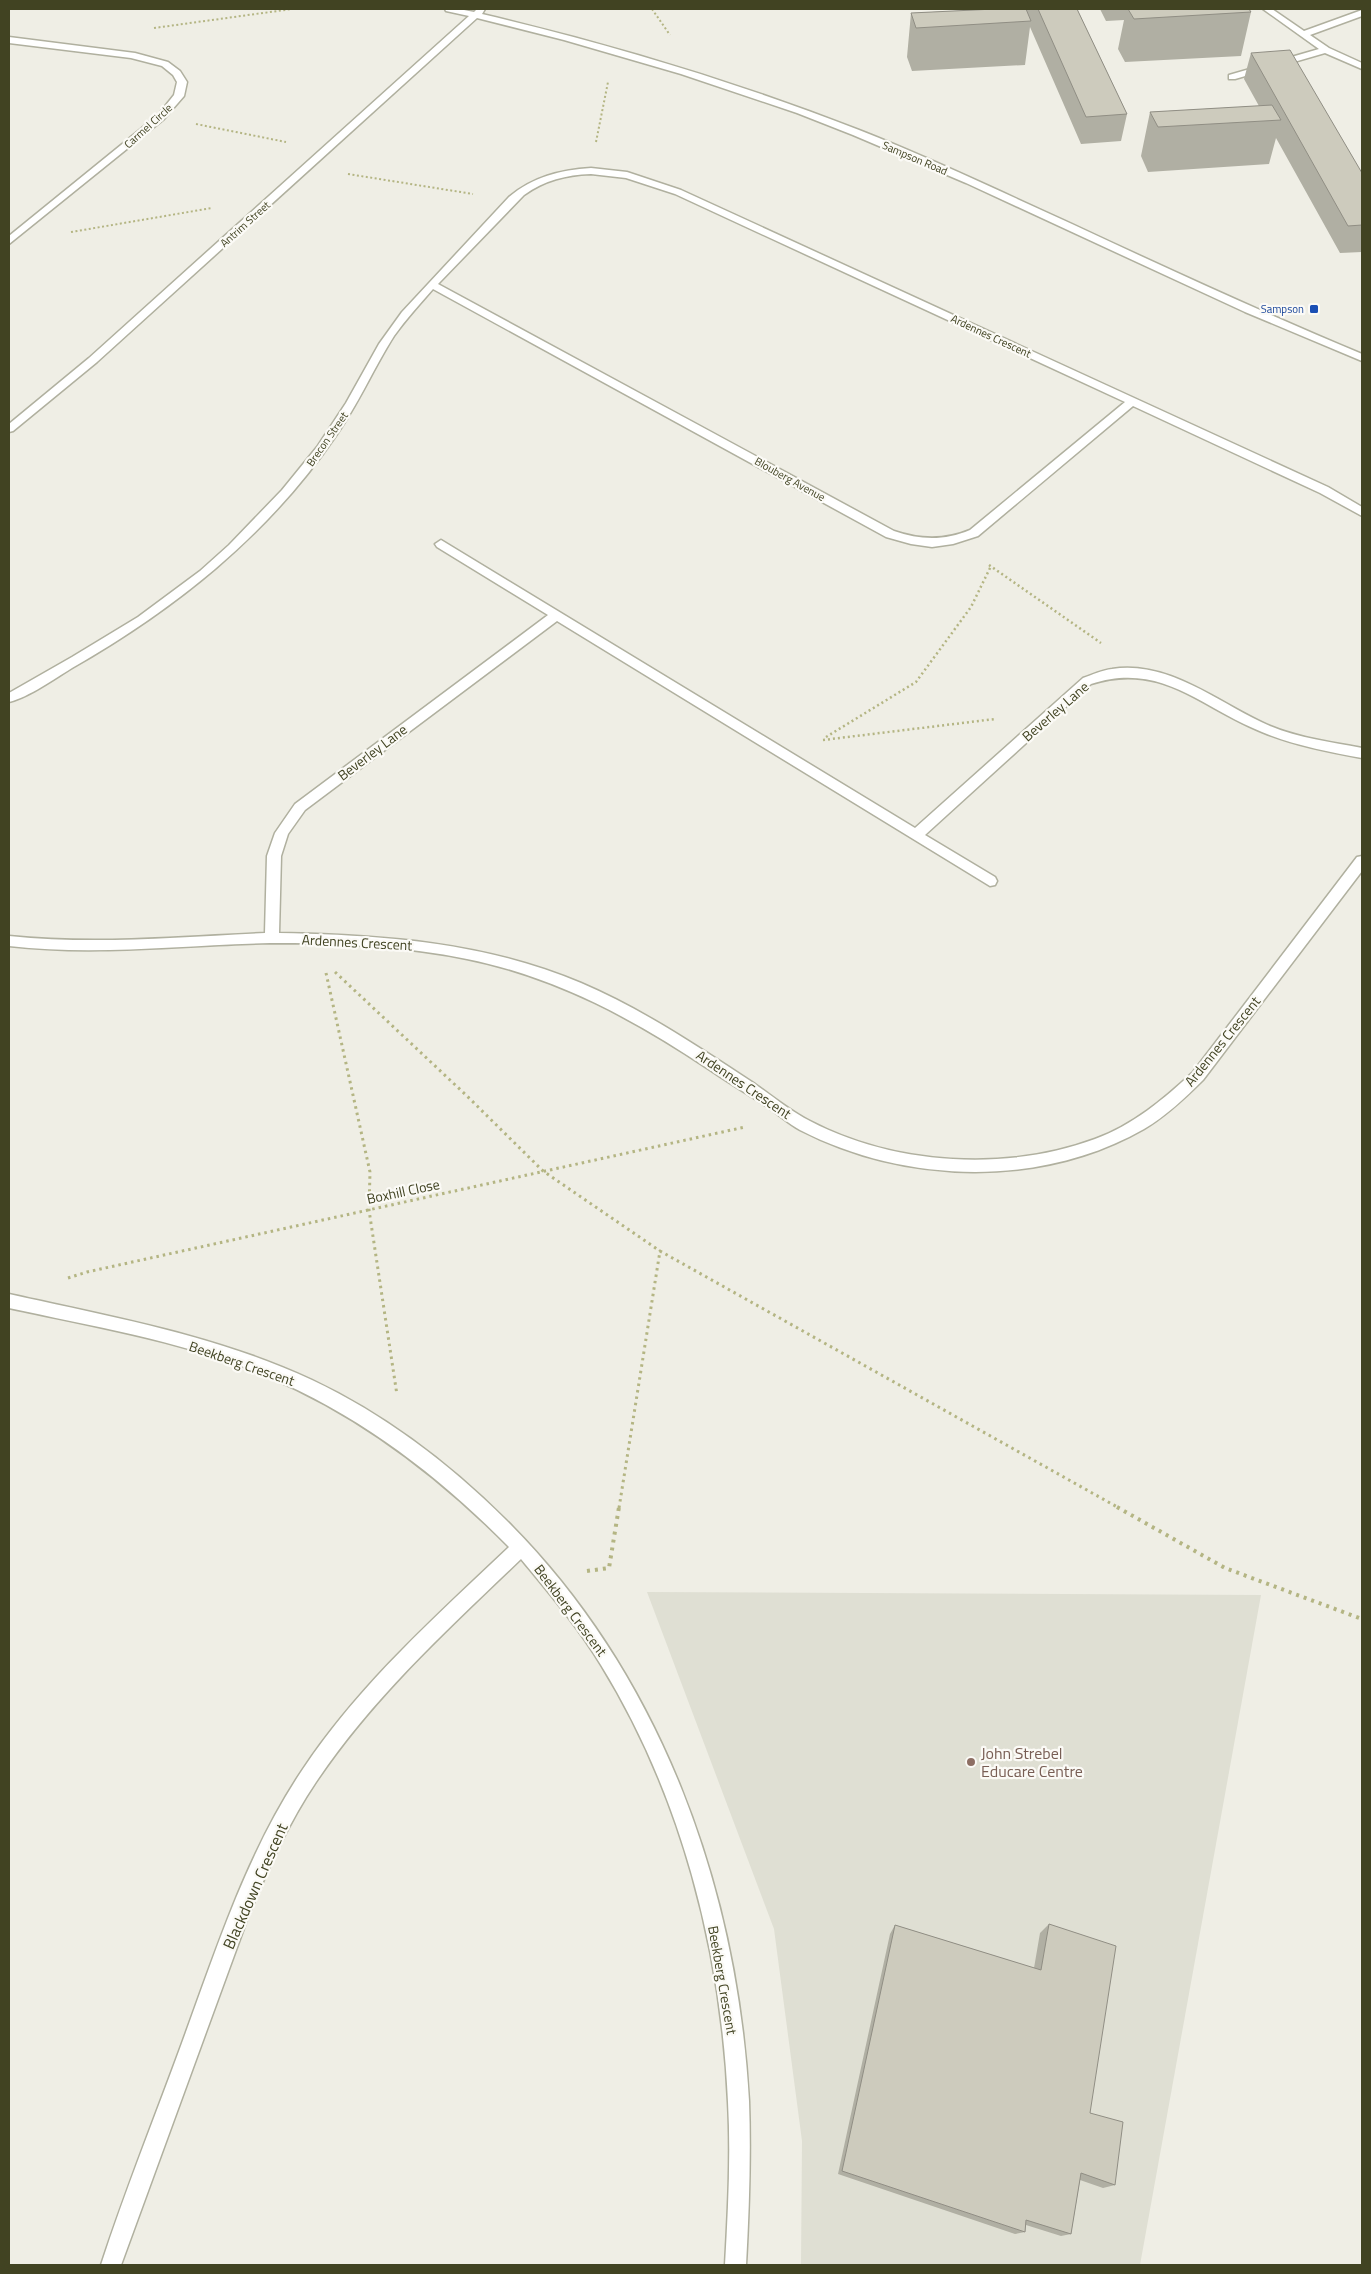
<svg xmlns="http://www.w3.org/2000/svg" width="1371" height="2274" font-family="'Titillium Web',sans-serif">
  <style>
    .built { fill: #dfdfd3 }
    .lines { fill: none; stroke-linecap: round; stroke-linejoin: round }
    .minor-casing { stroke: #b0b09f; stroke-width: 3 }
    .path-far3 { stroke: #b4b583; stroke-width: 2; stroke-dasharray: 2 2.5; stroke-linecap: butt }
    .path-far2 { stroke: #b4b583; stroke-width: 2.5; stroke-dasharray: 2 3; stroke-linecap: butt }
    .path-far1 { stroke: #b4b583; stroke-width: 3; stroke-dasharray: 2.5 4; stroke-linecap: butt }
    .path { stroke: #b4b583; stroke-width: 4; stroke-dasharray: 3 5; stroke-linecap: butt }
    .minor { fill: #fff; fill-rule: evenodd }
    .wall { fill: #b0afa3 }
    .building { fill: #cdcbbd; stroke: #908e84 }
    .transit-dot { fill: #1a4fb4; stroke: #fbfaf6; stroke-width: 2 }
    .education-dot { fill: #8d6e63; stroke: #fbfaf6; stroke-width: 2 }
    .labels { text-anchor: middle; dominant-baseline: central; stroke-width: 4.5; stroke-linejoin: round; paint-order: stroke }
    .far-street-label { font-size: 11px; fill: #414322; stroke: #fbfaf6 }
    .far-transit-label { font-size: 11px; fill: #164399; stroke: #fbfaf6; text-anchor: end }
    .street-label { font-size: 14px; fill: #414322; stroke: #fbfaf6 }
    .near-education-label { font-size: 16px; fill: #785e54; stroke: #fbfaf6; text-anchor: start }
    .near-street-label { font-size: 16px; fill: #414322; stroke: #fbfaf6 }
  </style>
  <rect width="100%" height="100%" fill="#efeee5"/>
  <path class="built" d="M647,1592l614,3 -121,670h-339l1,-124 -28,-212z"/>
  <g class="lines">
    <g class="minor-casing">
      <path id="minor" d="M445,9h14l15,3 3,-3h8l-3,5c128,30 254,68 377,116 72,28 142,62 213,94 96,45 192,89 290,130v7l-117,-49 -279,-129 -113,-48 -56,-22 -116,-39 -117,-34 -87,-22 -380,344 -84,69 -4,1v-8l80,-66 380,-342 -23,-5z
        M1263,9h9l32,22 58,-21v6l-52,19 19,13 33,15v6l-37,-16 -90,26h-6v-4l90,-26z
        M9,37l126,16 33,9 12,9 7,11 -3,14 -20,23 -155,125v-8l149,-121 16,-20 3,-13 -4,-7 -11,-9 -31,-8 -122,-15z
        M591,168l36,4 54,18 647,297 34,20v9l-42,-23 -187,-87 -155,130 -25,8 -21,3 -21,-3 -25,-7 -453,-248c-13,15 -27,30 -39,47 -21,33 -36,69 -59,101 -68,99 -160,172 -263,231 -18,11 -43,29 -63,34v-9l63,-36 66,-40 62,-46 29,-26 53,-55 35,-43 29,-44 33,-59 23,-32 107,-115c24,-20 51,-27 82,-29zM591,174l35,4 49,16 450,208 -155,128c-26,11 -50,10 -76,1l-456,-247 86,-89c21,-15 42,-20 67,-21z
        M441,540l474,288 168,-150c9,-3 19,-8 29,-9 58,-9 107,35 158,57 29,12 61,16 92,22v10c-33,-6 -69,-13 -100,-26 -61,-24 -100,-71 -171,-48l-166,151 70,42 2,4 -2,4 -5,1 -433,-265 -252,189 -17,24 -7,22 -2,77c103,2 206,9 302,50 61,26 116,63 171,99 19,13 38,29 58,39 84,44 196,51 285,18 38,-14 69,-40 98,-67l164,-215 5,-1v15l-159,209c-18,18 -37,36 -59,49 -103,59 -239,55 -344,1 -11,-6 -21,-15 -31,-22 -20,-13 -40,-25 -59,-38 -75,-50 -153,-93 -243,-111 -62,-13 -133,-16 -197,-16 -88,2 -173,13 -261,3v-10c86,9 170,1 256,-3l2,-77 8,-23 20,-29 253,-189 -111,-68 -2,-3z
        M9,1294c102,23 207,41 303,86 72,34 138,84 194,140 154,153 231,366 243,581 2,54 0,110 -3,164h-21c3,-54 6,-109 3,-163 -7,-153 -47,-307 -127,-437 -23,-38 -52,-72 -80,-106 -73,70 -148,138 -205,223 -29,43 -50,91 -69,138l-126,345h-20c24,-74 54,-148 81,-222 34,-93 65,-191 121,-274 56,-84 133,-153 206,-222 -70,-71 -148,-131 -240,-170 -82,-35 -173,-50 -260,-69z"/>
    </g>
    <path class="path-far3" d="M652,9l18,26
      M154,28l138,-19
      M196,124l90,18
      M596,142l12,-60
      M348,174l125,20
      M71,232l141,-24"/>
    <path class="path-far2" d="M989,565l112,78
      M826,737l90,-55 55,-75 20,-41
      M823,740l172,-21"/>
    <path class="path-far1" d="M335,972l132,124 76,75 117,80
      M326,973l44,199 -1,38 28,185
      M68,1278l19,-6 658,-145
      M619,1508l41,-257 459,257"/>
    <path class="path" d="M1117,1507l108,61 137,51
      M587,1571l22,-3 10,-61"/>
    <use href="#minor" class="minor"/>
  </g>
  <path class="wall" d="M995,9h82l50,105 -6,27 -40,3 -51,-117 -5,38 -113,6 -5,-14 4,-44z
    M1100,9h149l2,3 -10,44 -116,6 -7,-13 6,-29 -18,1z
    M1251,53l111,120v79l-22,1 -64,-115 -7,26 -121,8 -7,-16 9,-44 109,-6 -15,-27z
    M1049,1924l41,189 25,72 -12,3 -23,-8 -9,54 -10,2 -35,-11 -1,7 -10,2 -177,-60 52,-240 5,-9 139,43 6,-35z"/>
  <path class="building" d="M995,9h31l5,12 -115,7 -5,-15z
    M1038,9h39l50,105 -41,3z
    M1128,9h121l2,3 -117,7z
    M1290,50l72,123v52l-14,1 -97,-173z
    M1272,105l9,15 -123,7 -8,-15z
    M1049,1924l67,22 -26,167 33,9 -8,63 -34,-12 -10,61 -45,-14 -1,12 -183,-61 53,-246 146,45z"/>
  <rect class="transit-dot" x="1309" y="304" width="10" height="10" rx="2.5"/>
  <circle class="education-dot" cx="971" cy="1762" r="5"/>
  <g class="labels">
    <g class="far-street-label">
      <text transform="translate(148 126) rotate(-42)">Carmel Circle</text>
      <text transform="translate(915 158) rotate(23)">Sampson Road</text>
      <text transform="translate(245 224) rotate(-42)">Antrim Street</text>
      <text transform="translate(991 336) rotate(25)">Ardennes Crescent</text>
      <text transform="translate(327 439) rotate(-55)">Brecon Street</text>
      <text transform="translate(790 479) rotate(29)">Blouberg Avenue</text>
    </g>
    <g class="far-transit-label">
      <text x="1304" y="309">Sampson</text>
    </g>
    <g class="street-label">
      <text transform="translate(1055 711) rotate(-41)">Beverley Lane</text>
      <text transform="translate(372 752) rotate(-37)">Beverley Lane</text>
      <text transform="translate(357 942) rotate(3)">Ardennes Crescent</text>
      <text transform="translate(1222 1041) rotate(-51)">Ardennes Crescent</text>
      <text transform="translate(744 1084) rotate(34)">Ardennes Crescent</text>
      <text transform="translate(403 1191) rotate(-12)">Boxhill Close</text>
      <text transform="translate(242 1363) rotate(19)">Beekberg Crescent</text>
      <text transform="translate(571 1610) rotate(53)">Beekberg Crescent</text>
      <text transform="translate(723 1980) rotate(80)">Beekberg Crescent</text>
    </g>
    <g class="near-education-label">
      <text x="981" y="1753">John Strebel<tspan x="981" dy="18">Educare Centre</tspan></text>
    </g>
    <g class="near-street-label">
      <text transform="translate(255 1886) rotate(-66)">Blackdown Crescent</text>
    </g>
  </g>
  <rect width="1371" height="2274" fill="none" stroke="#414322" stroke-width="20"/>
</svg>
